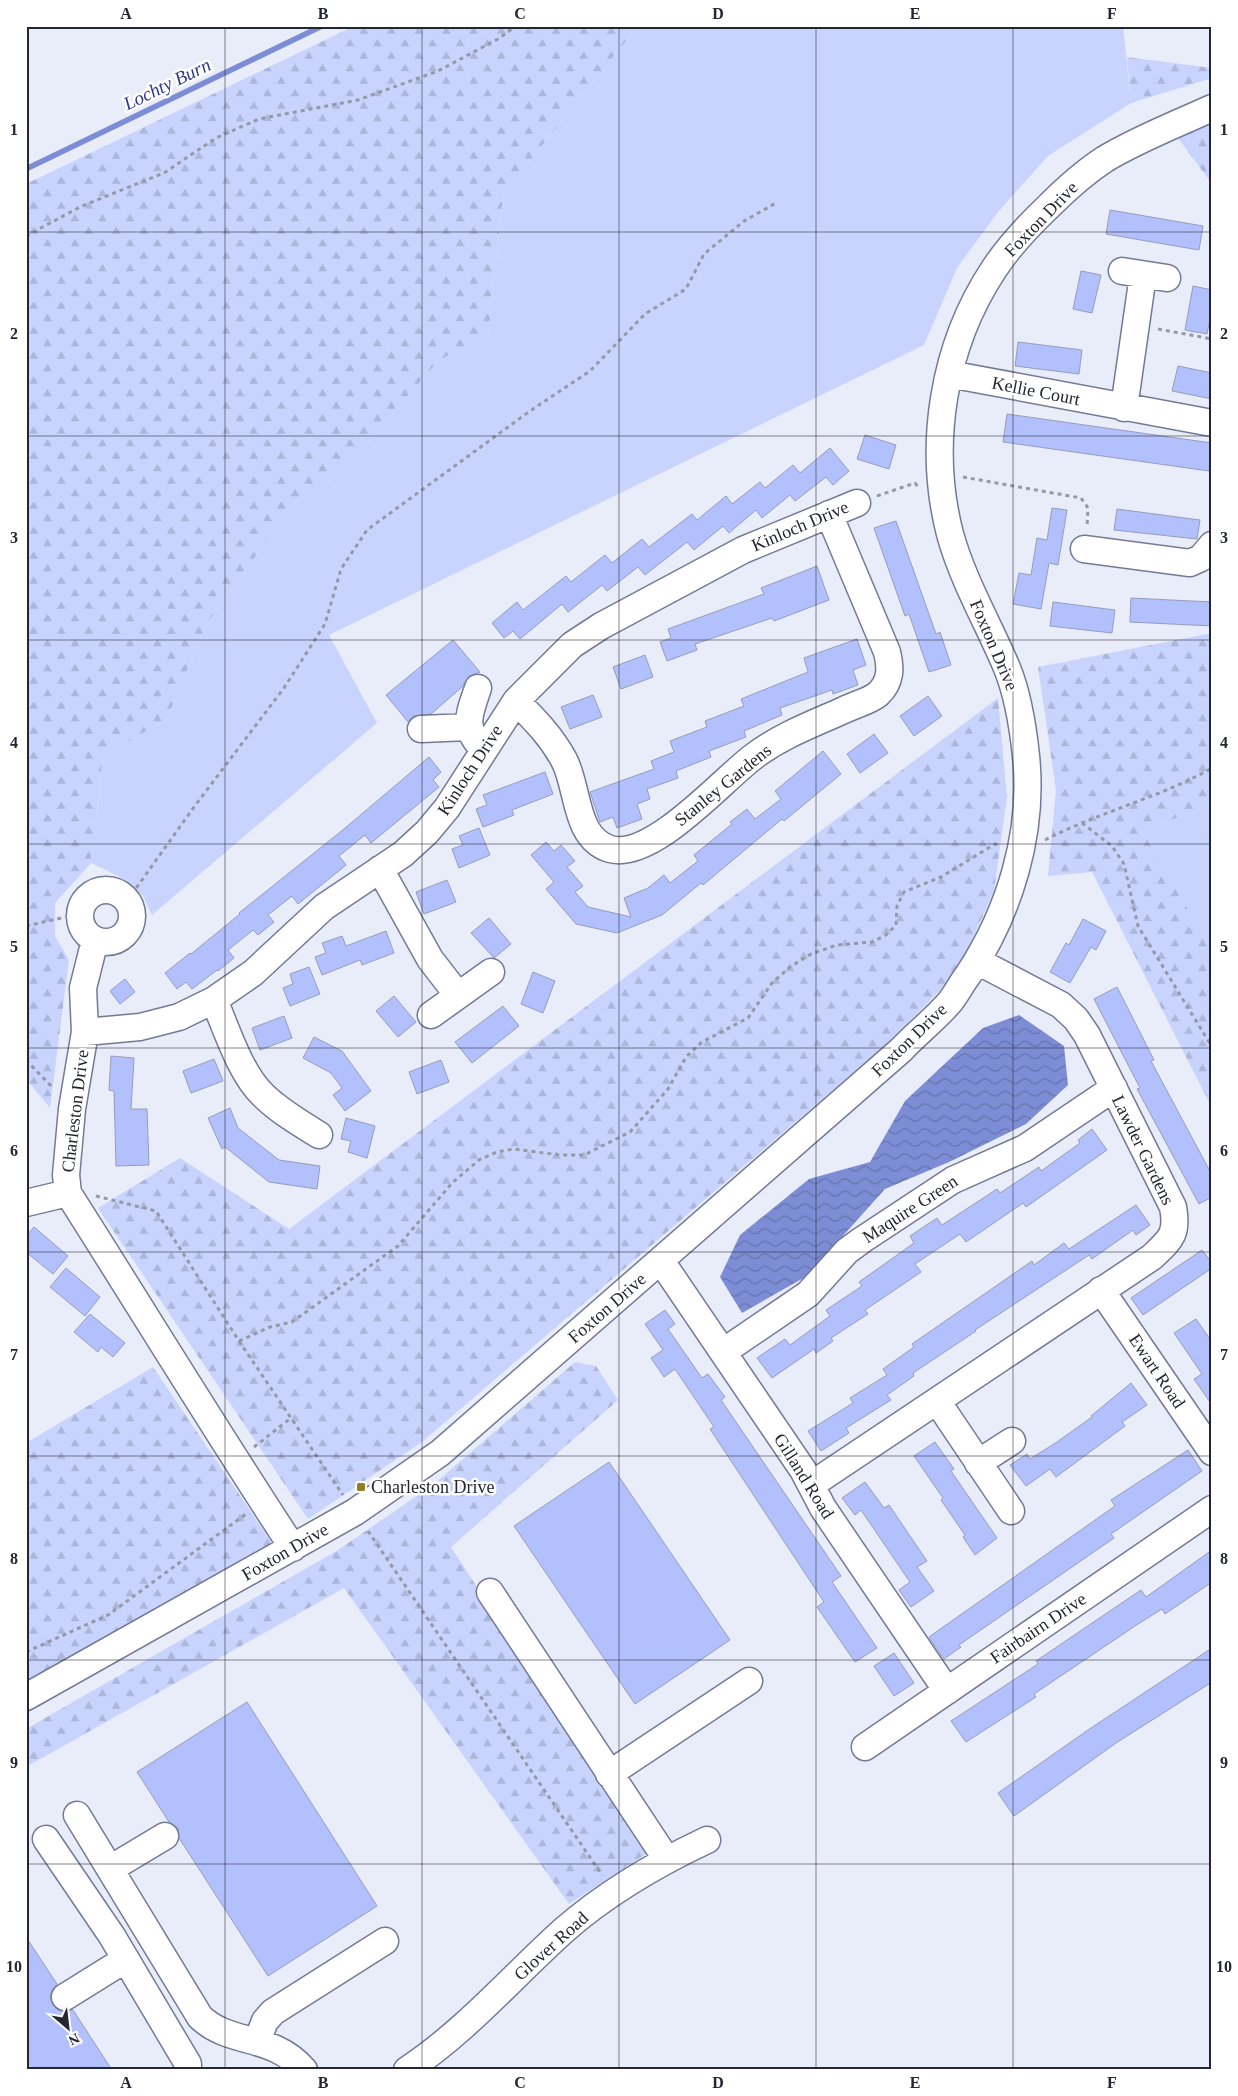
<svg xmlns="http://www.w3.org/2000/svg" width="1238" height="2096" font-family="'Times New Roman',serif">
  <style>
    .forest { fill: url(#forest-firs) }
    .park { fill: #c9d4fe }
    .water { fill: url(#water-waves) }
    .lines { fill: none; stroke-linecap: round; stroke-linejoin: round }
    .stream { stroke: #7d8dd5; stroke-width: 5.5 }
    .building { fill: #b2c1fe; stroke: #959dba }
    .minor-casing { stroke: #737a96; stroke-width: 29 }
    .path { stroke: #9699a5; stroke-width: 3; stroke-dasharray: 4 4; stroke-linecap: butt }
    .minor { stroke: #fff; stroke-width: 26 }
    .grid { fill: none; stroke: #242632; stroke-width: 1; stroke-opacity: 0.55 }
    .poi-dot { fill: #957d25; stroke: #fff; stroke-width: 2 }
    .labels { text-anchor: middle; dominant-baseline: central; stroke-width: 5; stroke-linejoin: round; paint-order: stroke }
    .street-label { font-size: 18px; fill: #242632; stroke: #fff }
    .poi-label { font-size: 18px; fill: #242632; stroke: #fff; text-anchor: start }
    .water-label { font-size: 19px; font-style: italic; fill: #2f388c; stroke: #fff }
    .neatline { fill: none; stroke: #242632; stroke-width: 2 }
    .grid-label { font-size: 16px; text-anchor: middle; font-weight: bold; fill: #242632 }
  </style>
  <defs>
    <pattern id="forest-firs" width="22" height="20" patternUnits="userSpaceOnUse" patternTransform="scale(1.25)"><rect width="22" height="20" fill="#c9d4fe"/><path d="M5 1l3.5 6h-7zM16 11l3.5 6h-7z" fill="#acb6da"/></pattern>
    <pattern id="water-waves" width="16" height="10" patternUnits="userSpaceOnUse" patternTransform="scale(1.25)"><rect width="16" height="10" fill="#7d8dd5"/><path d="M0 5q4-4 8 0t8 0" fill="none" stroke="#6673ad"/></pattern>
  </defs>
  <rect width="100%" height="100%" fill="#e9edf9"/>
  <path class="forest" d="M354,26h284l-135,169 -15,143 -49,22 -97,113 -47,29 -89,123 -39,94 -64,38 -12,106 -36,40v33l14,24 -19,148 -24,-29v-895z
    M1127,57l85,11v10l-81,25z
    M1212,123v61l-34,-46z
    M1212,633v172l-69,26 69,119v158l-120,-236 -44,4 8,-86 -18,-123z
    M998,698l9,99 -13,94 -37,82 -67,68 -468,401 -114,77 -210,-311 82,-50 109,71z
    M575,1362l21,4 22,34 -167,147 198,305 -80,52 -225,-316 -318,179v-38l312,-179 96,-66z
    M153,1367l121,179 -248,137v-240z"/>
  <path class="park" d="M638,26h485l8,77 -83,53 -50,56 -41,56 -33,77 -595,290 48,88 -225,192 -9,-19 -23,-19 -29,-14 12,-106 64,-38 39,-94 89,-123 47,-29 97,-113 49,-22 15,-143z
    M1212,805v145l-70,-119z"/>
  <path class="water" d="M1019,1015l45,31 4,39 -42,39 -77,38 -64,27 -78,87 -65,37 -22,-36 20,-42 69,-56 61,-17 35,-61 78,-73z"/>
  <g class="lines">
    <path class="stream" d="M26,169l296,-143"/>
  </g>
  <path class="building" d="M1110,210l93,16 -4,24 -93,-16z
    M1081,271l20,4 -9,38 -19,-4z
    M1193,286l19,4v19l-5,25 -22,-4z
    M1018,342l64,8 -3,24 -64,-8z
    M1178,366l34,7v26l-40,-8z
    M1007,414l205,29 -3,28 -206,-29z
    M865,435l31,10 -7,24 -32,-10z
    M830,448l19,23 -16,14 -7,-8 -31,24 -5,-6 -28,23 -6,-8 -27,23 -6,-7 -29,24 -7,-8 -42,33 -7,-8 -31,24 -5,-6 -34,27 -6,-8 -42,35 -7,-8 -9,7 -12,-15 25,-21 6,8 43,-34 5,6 34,-27 7,8 30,-24 7,8 43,-33 5,6 29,-24 6,8 28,-22 5,6 28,-23 7,8z
    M1052,508l15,2 -9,55 -9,-2 -8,46 -28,-5 6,-31 12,2 6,-37 10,2z
    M1117,509l83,11 -3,19 -83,-9z
    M896,521l40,113 4,-2 11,33 -22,7 -20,-58 -4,2 -31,-88z
    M817,566l12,34 -55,21 -2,-3 -77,26 2,6 -30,11 -7,-19 11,-4 -3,-9 96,-35 -3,-6z
    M1131,598l81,4v24l-82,-4z
    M1053,602l62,8 -3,23 -62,-7z
    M857,639l9,26 -13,5 5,15 -25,9 -1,-4 -52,18 2,7 -38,16 2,6 -37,14 2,6 -35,14 2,7 -31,11 3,10 -13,5 5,15 -25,9 -4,-11 -13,5 -10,-30 64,-23 -3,-8 23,-9 -4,-11 37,-14 -2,-6 39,-15 -3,-7 67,-27 -4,-14z
    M453,640l27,32 -11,4 -7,11 -31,27 -18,2 -5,6 -22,-27z
    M645,655l8,22 -32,12 -8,-22z
    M593,695l9,22 -32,12 -9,-22z
    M928,696l14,20 -28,20 -14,-20z
    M874,734l14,19 -28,20 -13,-19z
    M823,751l18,23 -57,47 -2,-2 -79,66 -2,-2 -39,32 -45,18 -41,-9 -30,-35 8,-7 -23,-27 15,-13 8,9 7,-6 14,16 -8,6 16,19 -8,6 13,15 43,10 -7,-19 24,-10 16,-13 6,8 28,-22 -4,-6 38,-31 -2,-2 17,-13 8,10 26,-20 -6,-8z
    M429,757l12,15 -8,8 6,7 -68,56 -6,-8 -26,21 7,9 -48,39 -6,-8 -24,19 6,7 -16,13 -5,-5 -25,20 6,8 -16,13 -1,-1 -25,19 -6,-7 -9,7 -12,-16 25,-20 1,1 49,-40 -1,-1 105,-84z
    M545,772l8,22 -41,16 2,5 -31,12 -7,-18 11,-4 -4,-10z
    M479,828l11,27 -31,13 -7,-19 11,-4 -4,-9z
    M447,880l9,22 -32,12 -8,-22z
    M489,918l22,26 -17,14 -23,-25z
    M1083,919l23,12 -10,19 -5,-3 -21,36 -20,-11 16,-29 3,2z
    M386,931l8,22 -32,12 -2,-5 -38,15 -7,-18 11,-4 -4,-10 20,-7 4,10z
    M309,967l11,27 -30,12 -7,-18 10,-4 -3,-10z
    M533,972l22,9 -12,32 -22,-9z
    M125,979l10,13 -15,12 -10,-13z
    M1117,987l37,73 -3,1 61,114v22l-13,7 -62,-115 3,-1 -46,-89z
    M394,996l22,26 -18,15 -22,-26z
    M503,1006l16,20 -47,37 -17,-21z
    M284,1016l8,22 -32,12 -8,-22z
    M314,1037l28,14 29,40 -26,20 -12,-16 9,-7 -11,-15 -28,-15z
    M111,1056l23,2 -3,51h16l2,56 -33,1 -2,-75 -5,-1z
    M214,1059l9,22 -32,12 -8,-22z
    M441,1060l8,22 -32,12 -8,-22z
    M230,1108l8,20 41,32 41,6 -3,23 -48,-7 -44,-35 -3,2 -14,-31z
    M346,1118l29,8 -8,32 -19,-6 3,-11 -10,-2z
    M1092,1129l15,21 -81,57 -3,-4 -57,39 -6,-8 -45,30 6,8 -56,38 3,4 -37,24 2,3 -17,12 -2,-4 -42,29 -15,-20 28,-19 5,6 40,-29 -4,-6 36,-24 -3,-4 55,-39 -4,-7 27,-18 5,7 55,-36 3,4 39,-26 2,4 39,-28 -2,-3z
    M1136,1205l14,20 -14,10 -3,-5 -41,29 -3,-4 -114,75 1,1 -63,42 1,3 -27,19 4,5 -45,28 3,5 -28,18 -13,-20 45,-28 -3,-5 37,-23 -4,-6 31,-22 -2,-3 120,-83 2,4 30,-22 5,6z
    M34,1227l34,29 -15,18 -27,-22v-16z
    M1202,1250l10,13v5l-69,47 -12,-17z
    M66,1268l34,29 -15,19 -35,-29z
    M665,1310l10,14 -7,5 34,49 6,-4 17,23 -4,3 120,176 -9,6 45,66 -22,14 -38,-55 7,-5 -114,-173 4,-2 -39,-58 -11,8 -13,-19 12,-8 -18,-26z
    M90,1314l35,29 -12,14 -12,-10 -3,5 -24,-20z
    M1196,1319l16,23v63l-18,-26 8,-5 -28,-41z
    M1131,1383l16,22 -25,17 3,4 -69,51 -6,-8 -24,17 -16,-21 17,-11 3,5 27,-17 35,-25 -1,-1z
    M935,1442l19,27 -3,2 46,67 -22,17 -12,-18 2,-2 -24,-35 2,-2 -29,-42z
    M1188,1450l14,21 -91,63 3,4 -155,107 2,2 -17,12 -15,-22 186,-131 -4,-6z
    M609,1462l121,178 -95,64 -121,-178z
    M865,1482l19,26 5,-3 38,56 -10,6 17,24 -23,16 -12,-17 11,-8 -49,-72 -6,5 -13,-17z
    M1212,1550v32l-47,32 -3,-5 -24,15 -104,70 2,3 -70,45 -15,-21 87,-57 -2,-3 105,-71 5,7z
    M1212,1648v34l-96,61 -102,73 -16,-23 90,-63z
    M894,1653l20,30 -20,13 -20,-30z
    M247,1702l130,204 -109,70 -89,-138 -1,-10 -9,-6 -32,-50z
    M26,1937l31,47 -5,6 -2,7 3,8 5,5 7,2 8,-2 39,60h-86z"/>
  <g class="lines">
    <g class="minor-casing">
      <path id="minor" d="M1122,271l45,7
        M949,374l263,49
        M1124,408l19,-133
        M1084,549l106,14 11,-5 11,-13
        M478,688c-9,27 -16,39 5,61
        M516,701c19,19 35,35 48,59 15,28 10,78 46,89 42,12 111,-68 143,-92 27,-21 60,-33 91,-47 10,-5 26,-9 34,-16 13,-12 13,-26 9,-42l-58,-138
        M421,729l47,-2
        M380,869l50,90 27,35
        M80 916a26 26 0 1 1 52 0a26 26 0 1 1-52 0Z
        M95,940l-12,48 2,44 -13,77 -6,66 2,18c75,118 148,238 225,355
        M214,1000c13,30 26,73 49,95 16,16 37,28 56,40
        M431,1015l60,-43
        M85,1032l55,-5 39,-10 35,-17 39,-27 71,-66 79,-53 24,-22 20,-24 69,-107 56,-56 29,-19 142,-76 114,-47
        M26,1203l42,-10
        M661,1261l142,209 20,38 124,183
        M1101,1290l111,162
        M723,1352l85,-58 39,-43 15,-11 91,-60 72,-32 89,-60
        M937,1401l74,110
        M978,1463l34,-22
        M811,1485l341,-228c19,-18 26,-23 21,-50l-86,-172 -11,-16 -15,-14 -84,-44
        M490,1592l177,268
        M26,1697l329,-185 85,-59 461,-403c15,-16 33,-30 48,-47 7,-8 12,-19 19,-28 42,-64 66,-142 58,-219 -3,-29 -8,-61 -19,-88 -19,-45 -44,-87 -57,-134 -23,-89 -7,-188 44,-265 15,-23 35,-44 55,-63 17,-17 36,-34 56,-47 33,-20 72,-35 107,-51
        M865,1747l347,-238
        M609,1774l140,-93
        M77,1815l123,202c30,29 72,16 104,53
        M46,1839l66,97 76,128v6
        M110,1869l55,-33
        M65,1997l61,-38
        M257,2041l8,-20 8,-9 112,-71
        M407,2070c59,-39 104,-92 156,-139 42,-37 93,-67 144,-91"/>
    </g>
    <path class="path" d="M26,236l54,-29 84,-34 52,-35 43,-19 99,-19 80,-29 60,-32 18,-13
      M1158,329l54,10
      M963,477l118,21 7,10 -1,19
      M877,496l38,-13 4,5
      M1082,823l30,23 12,18 14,62 74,121
      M1045,840c54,-28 114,-42 167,-72
      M127,901l67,-94 90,-119 41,-64 16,-55 26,-39 163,-119 60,-40 55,-57 41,-25 18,-35 40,-33 32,-18
      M26,926l53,-12
      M26,1060l27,28
      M96,1196l60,15 83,130 104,154
      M239,1341l31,-14 22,-5 106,-76 55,-64 26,-22 18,-8 16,-3 47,6h24l46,-23 38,-43 18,-32 16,-15 46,-24 24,-35 18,-16 21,-13 26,-9 35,-3 14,-7 10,-10 1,-19 7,-14 37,-15 54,-33 5,1
      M254,1447l37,-29
      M368,1531l234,344
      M26,1652l82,-37 138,-101"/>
    <use href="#minor" class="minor"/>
  </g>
  <path class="grid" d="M225,26v2044M422,26v2044M619,26v2044M816,26v2044M1013,26v2044M26,232h1186M26,436h1186M26,640h1186M26,844h1186M26,1048h1186M26,1252h1186M26,1456h1186M26,1660h1186M26,1864h1186"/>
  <rect class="poi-dot" x="356" y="1482" width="10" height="10" rx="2.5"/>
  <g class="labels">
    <g class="street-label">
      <text transform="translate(1041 219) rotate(-46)">Foxton Drive</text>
      <text transform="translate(1036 391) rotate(11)">Kellie Court</text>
      <text transform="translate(800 526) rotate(-23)">Kinloch Drive</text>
      <text transform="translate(994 645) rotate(67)">Foxton Drive</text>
      <text transform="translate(470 770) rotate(-57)">Kinloch Drive</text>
      <text transform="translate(723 785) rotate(-39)">Stanley Gardens</text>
      <text transform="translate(909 1040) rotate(-44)">Foxton Drive</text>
      <text transform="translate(75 1111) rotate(-83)">Charleston Drive</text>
      <text transform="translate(1143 1150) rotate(64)">Lawder Gardens</text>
      <text transform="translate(910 1209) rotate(-33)">Maquire Green</text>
      <text transform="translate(607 1308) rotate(-41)">Foxton Drive</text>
      <text transform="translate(1157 1371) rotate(56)">Ewart Road</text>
      <text transform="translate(804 1476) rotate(58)">Gilland Road</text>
      <text transform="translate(285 1552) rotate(-30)">Foxton Drive</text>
      <text transform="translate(1038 1628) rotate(-34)">Fairbairn Drive</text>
      <text transform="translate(551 1946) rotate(-42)">Glover Road</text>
    </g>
    <g class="poi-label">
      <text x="371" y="1487">Charleston Drive</text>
    </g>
    <g class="water-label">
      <text transform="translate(167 84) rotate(-26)">Lochty Burn</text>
    </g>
  </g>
  <rect width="1238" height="2096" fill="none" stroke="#ffffff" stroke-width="55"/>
  <g transform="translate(68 2028) rotate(152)" stroke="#ffffff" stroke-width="4" paint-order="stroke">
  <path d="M0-4L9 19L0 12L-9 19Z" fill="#242632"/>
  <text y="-8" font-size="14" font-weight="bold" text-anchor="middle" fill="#242632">N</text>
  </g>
  <rect x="28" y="28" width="1182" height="2040" class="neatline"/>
  <g class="grid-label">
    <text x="126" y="19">A</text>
    <text x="323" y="19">B</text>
    <text x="520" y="19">C</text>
    <text x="718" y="19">D</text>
    <text x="915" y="19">E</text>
    <text x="1112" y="19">F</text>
    <text x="14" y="135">1</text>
    <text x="1224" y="135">1</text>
    <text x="14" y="339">2</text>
    <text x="1224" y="339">2</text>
    <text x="14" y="543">3</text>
    <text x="1224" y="543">3</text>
    <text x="14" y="748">4</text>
    <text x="1224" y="748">4</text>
    <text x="14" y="952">5</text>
    <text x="1224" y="952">5</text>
    <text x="14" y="1156">6</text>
    <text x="1224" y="1156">6</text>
    <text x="14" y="1360">7</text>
    <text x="1224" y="1360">7</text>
    <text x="14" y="1564">8</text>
    <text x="1224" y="1564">8</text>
    <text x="14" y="1768">9</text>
    <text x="1224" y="1768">9</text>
    <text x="14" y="1972">10</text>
    <text x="1224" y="1972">10</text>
    <text x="126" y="2088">A</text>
    <text x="323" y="2088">B</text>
    <text x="520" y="2088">C</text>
    <text x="718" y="2088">D</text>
    <text x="915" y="2088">E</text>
    <text x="1112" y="2088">F</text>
  </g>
</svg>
